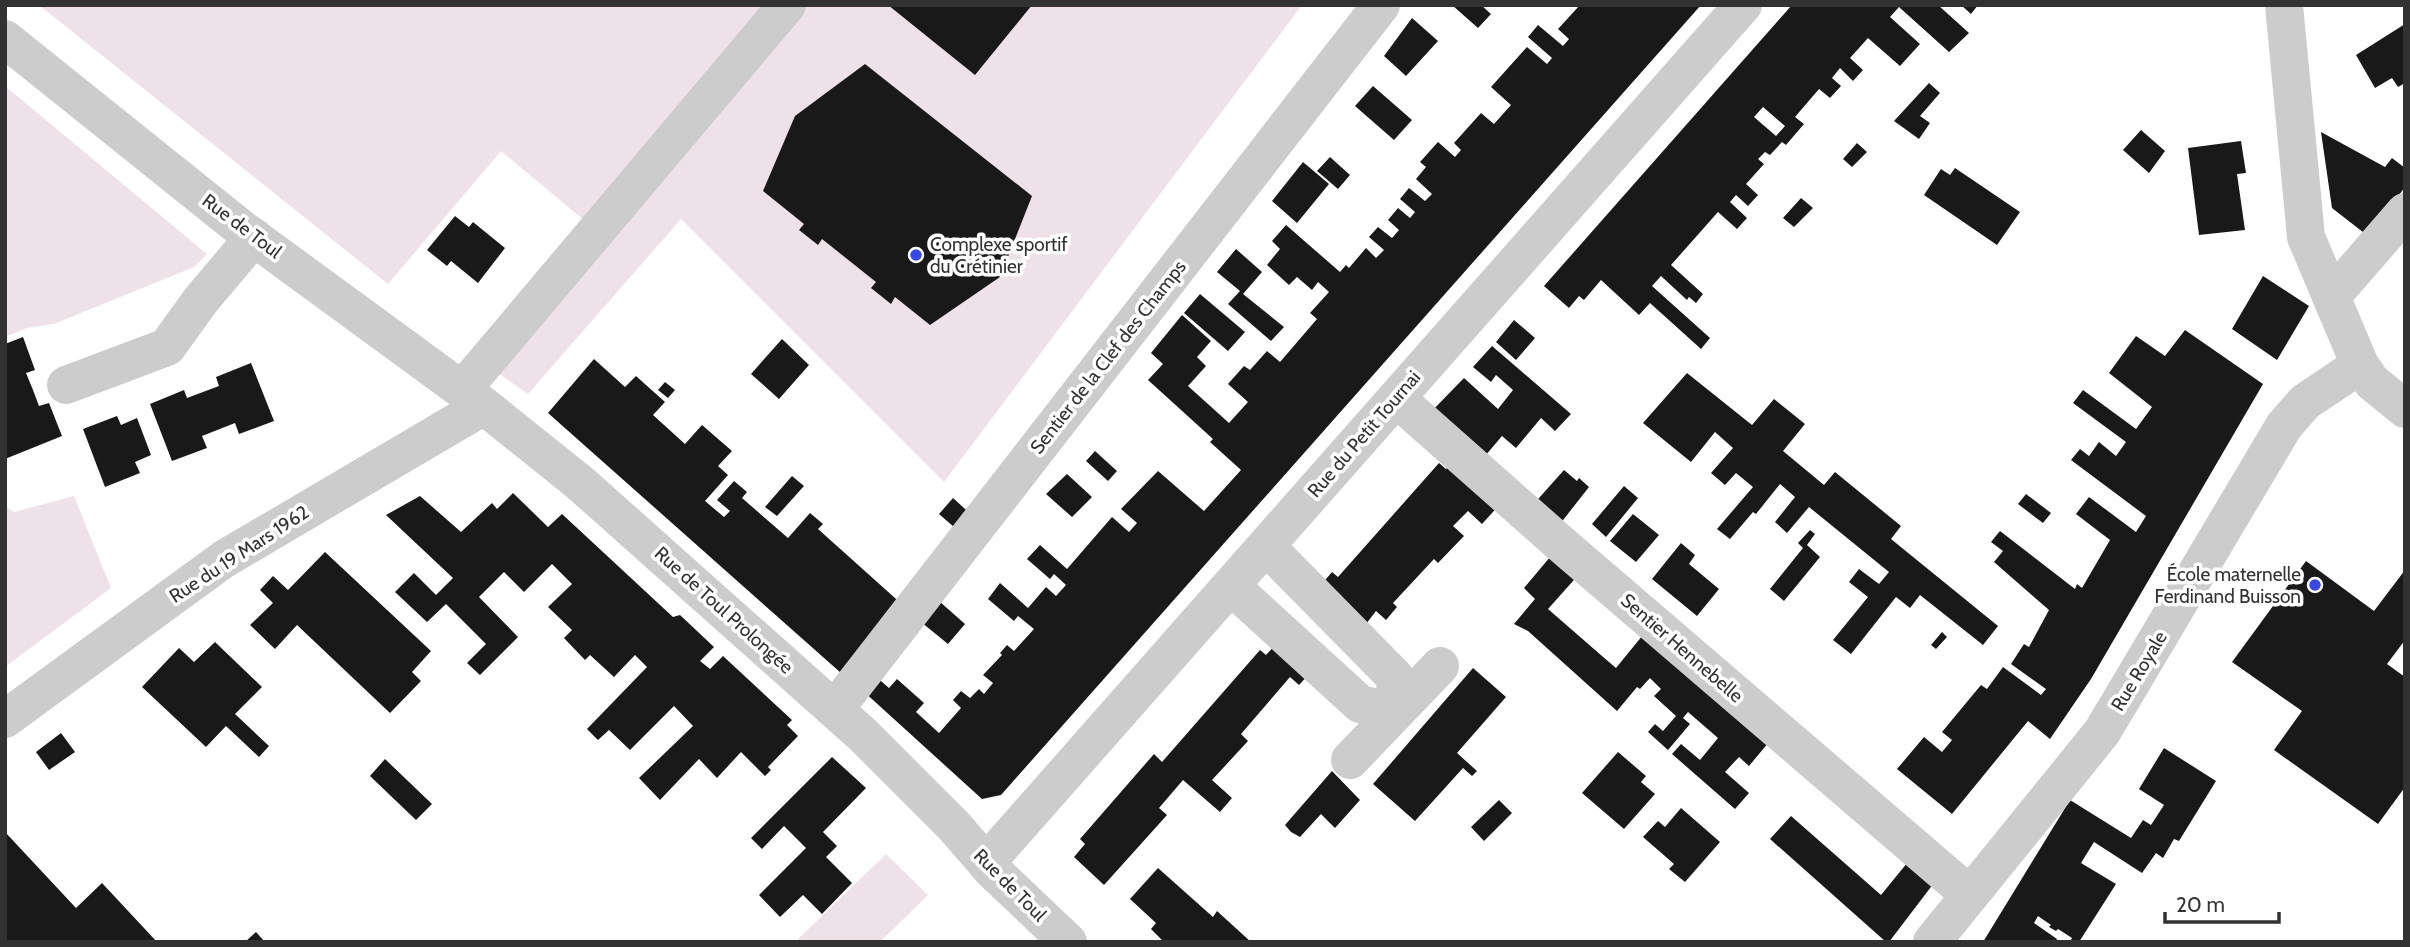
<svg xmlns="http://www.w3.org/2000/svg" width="2410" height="947" font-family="Cabin,sans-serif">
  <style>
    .green { fill: #eee1e8 }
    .building { fill: #191919; fill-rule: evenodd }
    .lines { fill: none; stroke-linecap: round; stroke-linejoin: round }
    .minor { stroke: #ccc; stroke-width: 38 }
    .poi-dot { fill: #3947e3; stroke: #fff; stroke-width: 2.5 }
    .labels { text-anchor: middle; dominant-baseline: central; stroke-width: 7; stroke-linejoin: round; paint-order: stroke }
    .street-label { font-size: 19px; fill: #323232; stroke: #fff }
    .poi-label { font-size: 19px; fill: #323232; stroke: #fff; text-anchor: start }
  </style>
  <rect width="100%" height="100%" fill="#fff"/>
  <path class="green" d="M39,5h1263l-358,477 -263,-263 -153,175 -50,-35 113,-133 -90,-75 -113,133z
    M5,86l202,168 -13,13 -140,57 -27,4 -22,9z
    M74,496l37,92 -106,79v-161l9,6z
    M886,854l42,41 -48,47h-85z"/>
  <path class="building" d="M888,5h144l-57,70z
    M1452,5h29l10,9 -13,14z
    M1580,5h121l-700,790 -19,4 -120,-109 12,-15 15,13 8,-9 27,24 -8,9 23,21 22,-25 -8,-8 8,-9 9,7 9,-9 5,5 9,-11 -10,-8 19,-20 -2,-2 7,-8 7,6 20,-22 -16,-13 -4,5 -26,-22 12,-16 28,25 18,-21 10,9 10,-11 -12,-11 -4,5 -23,-20 13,-14 27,24 45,-52 17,15 8,-9 -16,-14 37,-38 46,40 37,-41 -31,-28 3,-3 -65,-59 15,-16 -12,-11 31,-38 29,26 -14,16 9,9 -18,20 41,37 19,-21 -20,-18 16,-18 6,4 17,-19 13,11 37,-43 -7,-6 19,-21 -11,-10 -6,8 -15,-13 -8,8 -22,-20 13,-16 -8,-8 14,-16 54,47 6,-7 3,3 17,-20 10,10 8,-8 -15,-13 9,-10 14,11 7,-8 -11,-10 10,-12 12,10 5,-6 -15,-13 9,-11 16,13 7,-7 -16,-15 10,-12 -6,-5 18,-20 17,15 6,-7 -7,-7 27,-30 13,11 17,-19 -20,-18 36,-40 20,17 5,-6 -24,-21 10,-12 25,21 6,-7 -11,-10z
    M1792,5h146l31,28 -20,19 -50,-45 -9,10 30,27 -20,22 -32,-28 -18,20 13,12 -10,11 -13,-13 -8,10 9,8 -11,12 -11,-9 -24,28 9,7 -18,21 -4,-3 -12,13 -5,-3 -7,7 6,5 -18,20 12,11 -10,11 -12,-11 -6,7 17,16 -10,11 -19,-17 -47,53 32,29 -7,9 -7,-6 -2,3 -26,-24 -9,10 58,52 -9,11 -51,-46 -11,12 -38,-35 -17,20 -5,-4 -10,12 -25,-22zM1763,107l22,19 -9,10 -22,-19z
    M1961,5h17l-7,9z
    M1412,18l26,23 -32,35 -22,-20z
    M2405,24v59l-7,4 -6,-9 -17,10 -19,-33z
    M865,64l167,132 -32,81 -70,48 -35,-28 -4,7 -20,-16 5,-6 -54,-43 -4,6 -19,-15 5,-6 -41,-33 32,-75z
    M1929,83l11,10 -20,23 10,7 -11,16 -25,-18z
    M1373,86l39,34 -18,20 -39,-34z
    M2141,130l24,21 -16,22 -26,-23z
    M2321,132l64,35 7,-9 13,10v19l-37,49 -36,-28z
    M2241,141l5,32 -9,1 8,56 -46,5 -11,-87z
    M1857,143l10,9 -15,15 -9,-8z
    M1330,157l20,18 -12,14 -21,-18z
    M1303,162l26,22 -32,39 -25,-22z
    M1955,168l65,44 -23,33 -73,-50 17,-26 9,6z
    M1801,198l12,10 -19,19 -11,-9z
    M455,216l14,11 4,-5 32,26 -27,35 -27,-22 -4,5 -20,-16z
    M1236,249l26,23 -19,22 41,33 -13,14 -43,-37 12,-13 -23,-19z
    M2263,276l46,30 -32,54 -45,-31z
    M1200,294l45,38 -17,19 -44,-38z
    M1514,320l21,18 -19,22 -20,-18z
    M2185,330l78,54 -172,295 -41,60 -22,-18 -76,93 -55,-45 27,-32 18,15 10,-12 -10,-8 39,-47 6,4 16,-22 38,28 5,-6 -35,-25 13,-20 5,3 20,-37 -55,-48 9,-11 -12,-9 9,-11 75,58 2,-5 5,4 28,-48 -34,-26 13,-17 47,35 10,-16 -75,-56 9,-11 9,7 10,-14 17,14 10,-14 -53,-39 10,-13 53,39 16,-22 -43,-34 27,-37 29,20z
    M23,337l12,33 -9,3 7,17 6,16 10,-3 13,33 -57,23v-115z
    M782,339l27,26 -30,34 -28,-25z
    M1492,346l79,68 -16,17 -14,-13 -25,30 -14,-12 -22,26 -53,-46 37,-38 34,31 15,-19 -17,-15 -5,7 -18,-15z
    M594,359l31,28 11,-11 29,26 -12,13 32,29 17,-19 30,26 -14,15 10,9 -23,26 19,16 6,-6 -13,-11 17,-19 13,11 -5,6 46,40 22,-25 13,11 -5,5 87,78 -64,66 -293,-260z
    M251,363l23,58 -35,13 -4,-11 -33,13 5,12 -35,13 -22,-57 34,-14 3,8 32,-12 -3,-9z
    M1687,373l65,52 22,-26 31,25 -22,27 41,34 11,-13 66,54 -10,13 107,87 -15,19 -63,-50 -10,13 -14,-11 -45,57 -18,-14 35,-43 -19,-15 10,-13 20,15 10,-12 -80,-65 -22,26 -12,-11 20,-25 -15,-13 -24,30 -3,-2 -23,27 -13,-10 36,-42 -17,-14 -11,12 -14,-12 22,-25 -18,-16 -24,30 -48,-39z
    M665,382l10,8 -7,8 -10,-8z
    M117,416l4,9 16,-7 14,37 -16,7 5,11 -35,14 -22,-58z
    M1095,451l22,20 -9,10 -22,-20z
    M1455,460l47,42 -20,22 -14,-13 -15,15 11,10 -26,27 -4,-4 -41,44 4,4 -11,13 -10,-9 -10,13 -45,-39 11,-13 6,5 101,-114 7,6z
    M1564,470l13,11 2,-3 10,9 -33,42 -25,-22z
    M1067,474l25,23 -20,20 -26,-23z
    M792,476l12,10 -27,30 -12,-9z
    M1624,486l14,12 -32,39 -14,-13z
    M513,493l35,34 14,-13 111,103 7,-2 34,32 -14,14 10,8 13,-13 69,64 -5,5 11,11 -30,31 3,3 -6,6 -24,-24 -24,26 -18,-19 -39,41 -21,-22 54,-52 -19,-20 -44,44 -21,-20 -11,10 -11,-11 60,-62 -12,-12 -21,22 -24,-22 -5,5 -21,-22 8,-8 -24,-23 24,-23 -20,-20 -28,28 -20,-20 -25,25 39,40 -38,38 -13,-12 19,-19 -40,-40 -19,18 -32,-30 19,-19 22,22 17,-17 -67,-63 34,-19 41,36 31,-29 5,6z
    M2026,494l25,19 -8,10 -25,-19z
    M953,498l23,21 -14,15 -23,-20z
    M1633,514l26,21 -23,27 -26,-21z
    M1810,530l5,4 -8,11 13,12 -36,44 -14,-12 33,-41 -5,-5z
    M1681,543l14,12 -6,9 30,25 -22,27 -45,-37z
    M1556,550l25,22 -33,37 54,47 14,12 31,-38 127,106 -25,30 -10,-9 -14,15 24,21 -14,16 -63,-55 9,-10 19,16 18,-22 -30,-26 -5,6 7,6 -22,26 -20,-18 7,-8 8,7 13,-15 -22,-20 7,-7 -11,-11 -10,11 -3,-2 -20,24 -89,-80 -14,-7 21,-25 -11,-11z
    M325,552l106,99 -19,21 9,9 -31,32 -93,-88 -22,24 -25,-24 23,-22 -13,-13 13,-14 15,14z
    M2306,561l68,50 31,-41v70l-18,24 18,13v110l-27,37 -104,-74 28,-39 -70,-49z
    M939,601l26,23 -17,20 -27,-22z
    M1942,632l5,5 -11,12 -5,-4z
    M215,642l47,45 -27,27 34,32 -10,11 -33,-31 -20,21 -64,-60 37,-39 15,14z
    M1277,643l34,29 -12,13 -9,-8 -49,57 7,7 -36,39 20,18 -12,14 -37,-32 -24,28 8,7 -63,70 -30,-28 11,-13 -5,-5 74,-85 8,8 98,-112 6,5z
    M1473,668l33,29 -49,56 20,18 -5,5 -9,-8 -48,53 -42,-37z
    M61,733l14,19 -26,18 -13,-18z
    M2164,748l52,33 -37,60 -5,-2 -11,19 -7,-5 -14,20 -48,-31 -13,21 35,21 -37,58h-9l2,-4 -14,-9 -2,2 -7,-4 2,-2 -13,-9 -4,7 23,16 -1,3h-73l87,-142 61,38 12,-18 8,5 13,-20 -25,-16z
    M1618,752l28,24 -5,6 14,12 -31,35 -42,-36z
    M832,757l34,31 -43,44 14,14 -11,11 26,26 -30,31 -19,-19 -23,22 -21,-22 47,-47 -22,-22 -22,23 -11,-11z
    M385,759l47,45 -16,16 -46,-44z
    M1332,771l28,29 -25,28 -14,-14 -21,23 -9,-5 -6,-7z
    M1499,800l13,13 -28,28 -13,-14z
    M1681,808l39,34 -35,40 -16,-13 5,-5 -31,-27 15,-16 7,6z
    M1791,816l90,79 31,-38 25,22 -48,63h-3l-116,-103z
    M5,832l71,76 26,-25 55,59h-152z
    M1158,868l55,49 4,-6 34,31h-87l-13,-13 5,-6 -26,-24z
    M256,932l9,10h-20z"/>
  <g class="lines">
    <path class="minor" d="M2284,5l22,232 54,128 12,17 33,27
      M5,39l237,190 242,177 96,77 283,252 91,91 39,45 75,71
      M2332,296l73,-84
      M66,385l101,-38 34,-47 53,-63
      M462,390l325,-385
      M1396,398l165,146 409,351
      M1231,586l129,118 36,8 -1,-35 -129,-131
      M835,709l546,-704
      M5,719l219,-160 260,-153
      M1350,760l90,-94
      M986,863l757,-858
      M1932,942l170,-210 182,-306 21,-24 55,-37"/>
  </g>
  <g class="poi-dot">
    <circle cx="916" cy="255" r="7"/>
    <circle cx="2315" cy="585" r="7"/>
  </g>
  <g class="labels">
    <g class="street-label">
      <text transform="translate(242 226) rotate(37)">Rue de Toul</text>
      <text transform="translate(1108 357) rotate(-52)">Sentier de la Clef des Champs</text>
      <text transform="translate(1364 434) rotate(-49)">Rue du Petit Tournai</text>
      <text transform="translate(239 554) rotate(-33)">Rue du 19 Mars 1962</text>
      <text transform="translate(724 610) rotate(42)">Rue de Toul Prolongée</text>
      <text transform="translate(1682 648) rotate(41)">Sentier Hennebelle</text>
      <text transform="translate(2139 671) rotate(-59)">Rue Royale</text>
      <text transform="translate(1010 885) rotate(45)">Rue de Toul</text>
    </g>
    <g class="poi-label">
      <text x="930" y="244">Complexe sportif<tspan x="930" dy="22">du Crétinier</tspan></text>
      <text x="2301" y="574" text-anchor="end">École maternelle<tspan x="2301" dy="22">Ferdinand Buisson</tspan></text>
    </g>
  </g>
  <rect width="2410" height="947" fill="none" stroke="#323232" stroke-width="14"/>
  <path d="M2165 912v10h114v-10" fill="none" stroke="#323232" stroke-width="3.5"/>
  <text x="2176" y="912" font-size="21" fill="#323232" stroke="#ffffff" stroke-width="5" paint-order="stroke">20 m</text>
</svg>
